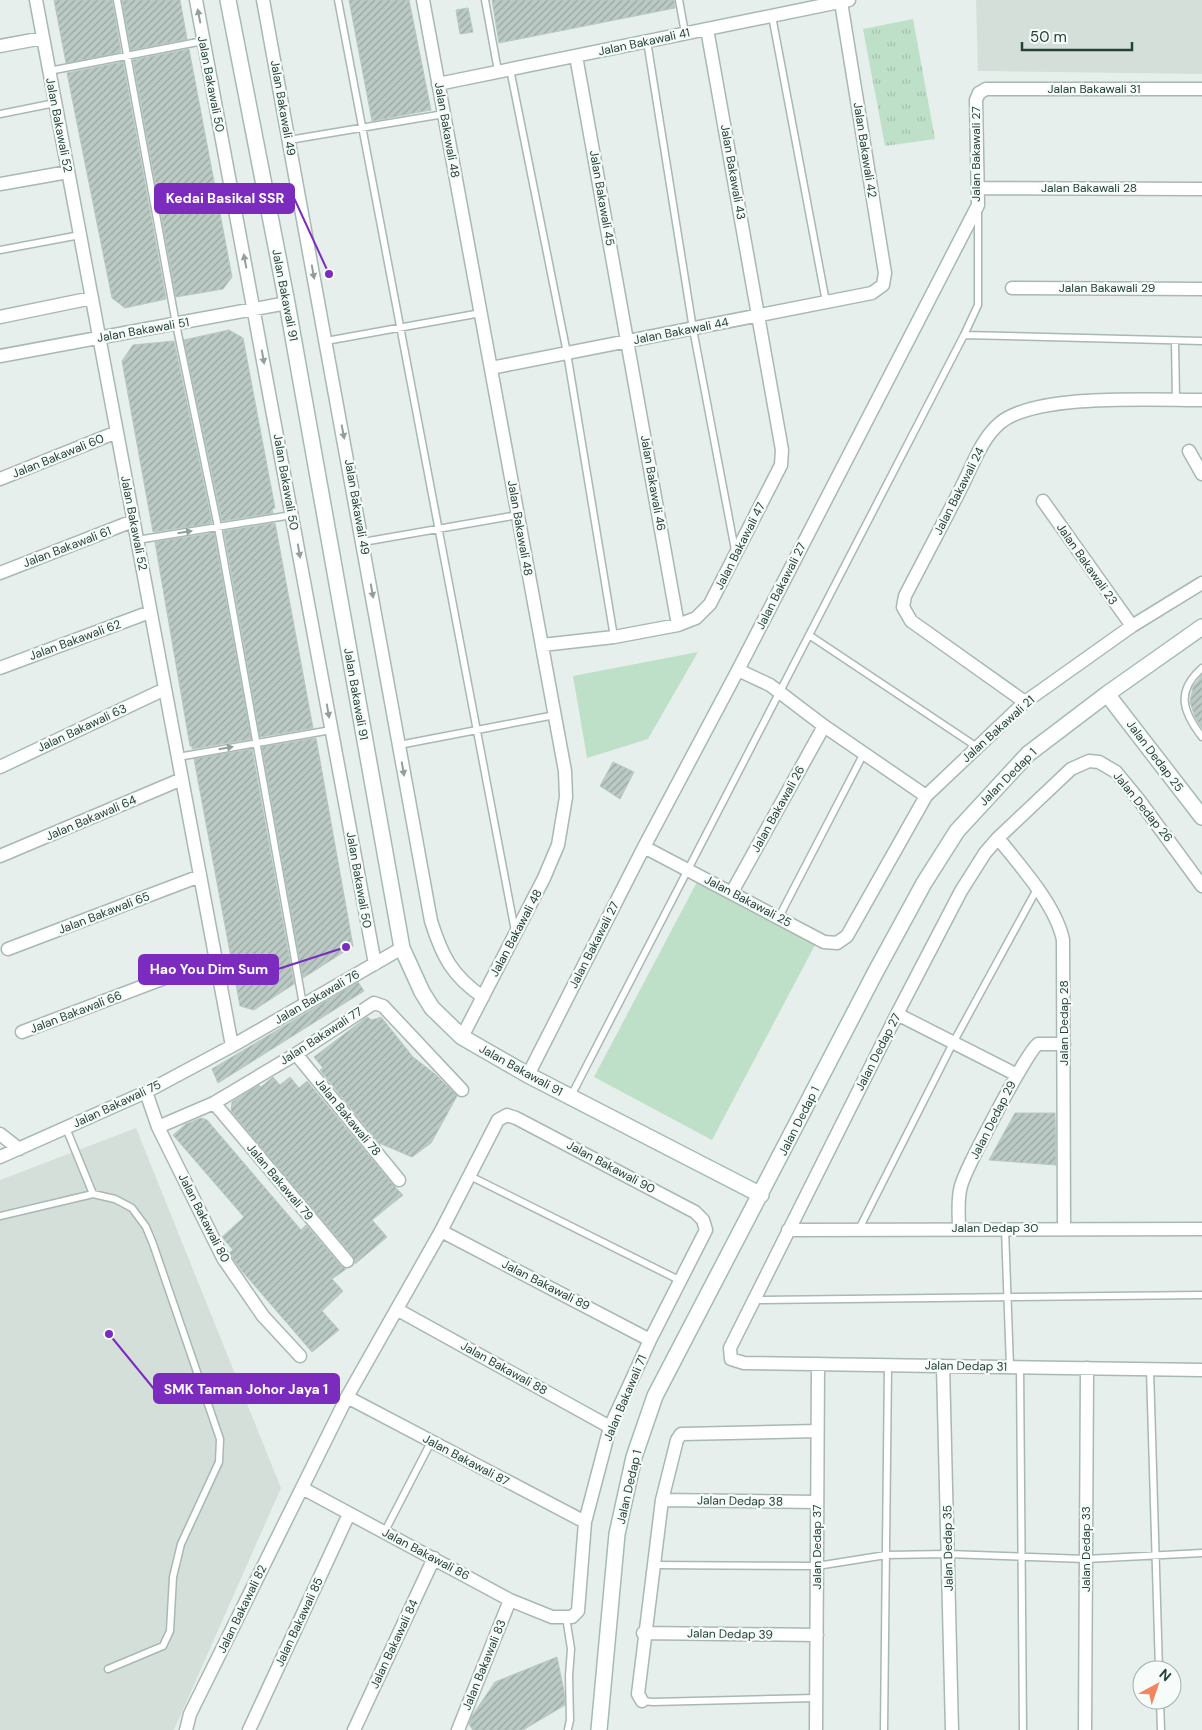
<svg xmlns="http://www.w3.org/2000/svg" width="1202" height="1730" font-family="'DM Sans',sans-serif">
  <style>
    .built { fill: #d4dfda }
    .grass { fill: url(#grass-tufts) }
    .garden { fill: #bfe0c8 }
    .building { fill: url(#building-hatch); stroke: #b8c9c2 }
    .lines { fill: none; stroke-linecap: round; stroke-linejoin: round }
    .lane-casing { stroke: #a8b8b2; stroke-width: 9 }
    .street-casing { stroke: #a8b8b2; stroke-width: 15 }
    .secondary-casing { stroke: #a4bbb3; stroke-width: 18 }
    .lane { stroke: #fff; stroke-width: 6 }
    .street { stroke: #fff; stroke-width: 12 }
    .secondary { stroke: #fff; stroke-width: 15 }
    .oneway { fill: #92a09c }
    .labels { text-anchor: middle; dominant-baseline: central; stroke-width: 4.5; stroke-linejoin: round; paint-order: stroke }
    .street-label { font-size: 12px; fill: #24423a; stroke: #f7fbf9 }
    .leader { fill: none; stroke: #7b2cbf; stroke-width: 2 }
    .callout-dot { fill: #7b2cbf; stroke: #f7fbf9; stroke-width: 2 }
    .callout { fill: #7b2cbf; stroke: #7b2cbf; stroke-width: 2 }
    .callout-label { font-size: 14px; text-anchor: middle; font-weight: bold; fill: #fff }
  </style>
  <defs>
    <pattern id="grass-tufts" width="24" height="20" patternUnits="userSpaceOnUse" patternTransform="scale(1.25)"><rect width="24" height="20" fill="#bfe0c8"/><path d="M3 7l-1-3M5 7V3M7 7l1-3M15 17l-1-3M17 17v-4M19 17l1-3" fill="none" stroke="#a4c1ad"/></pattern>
    <pattern id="building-hatch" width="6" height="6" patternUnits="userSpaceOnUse" patternTransform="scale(1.25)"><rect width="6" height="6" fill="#bbcac4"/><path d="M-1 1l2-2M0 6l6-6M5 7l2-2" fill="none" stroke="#98a6a0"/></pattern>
  </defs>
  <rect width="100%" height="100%" fill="#e6efeb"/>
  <path class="built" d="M976,0h226v74l-224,-3z
    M136,1128l145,360 -107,242h-174v-550z"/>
  <path class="grass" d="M913,19l22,120 -50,7 -22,-117z"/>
  <path class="garden" d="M698,652l-50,87 -61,19 -14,-82z
    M697,882l118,63 -103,195 -118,-63z"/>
  <path class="building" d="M54,0h58l9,52 -55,11z
    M122,0h58l7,39 -56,11z
    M349,0h60l22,110 -59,11z
    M492,0h182l1,8 -176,35z
    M468,8l5,24 -13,2 -4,-24z
    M189,49l43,228 -9,12 -47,8 -43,-237z
    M123,62l43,237 -41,9 -13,-10 -45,-225z
    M229,330l14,8 32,170 -3,1 1,4 -51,8 -38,-181z
    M174,341l38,182 -59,9 -31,-171 11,-16z
    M275,523l38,205 -53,9 -36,-206z
    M214,533l37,206 -59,10v-3h-2l-35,-204z
    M1202,675v53l-7,-11 -5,-15 3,-15z
    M316,738l37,208 -50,32 -41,-231z
    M252,749l42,235 -40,26 -14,-4 -46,-247z
    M613,762l21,10 -14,27 -20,-13z
    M358,982l6,9 -146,92 -6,-14z
    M367,1017l5,3 9,-3 32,40 22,17 22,22 -26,47 -19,14 -33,-14 -59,-73 3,-2 -9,-11z
    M273,1077l7,8 10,-8 9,11 8,-7 86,104 10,10 -31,25 15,17 -32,27 -2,-8 -122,-145 1,-9 27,-17 2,2z
    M1015,1113h40l1,52 -67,-5z
    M201,1118l6,2 94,110 5,-5 35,41 5,3 -14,10 11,12 -21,20 17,19 -27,22 -70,-81 -13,-18 4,-3 -11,-13 22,-20 -71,-82 13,-11z
    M557,1657l7,34 1,14 -42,25h-50l-4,-6 3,-8 23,-34z"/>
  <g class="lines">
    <g class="lane-casing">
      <path id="lane" d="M117,0l59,324 42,203 85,478
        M338,0l177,931
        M485,0l13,71
        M679,0l6,33
        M772,16l54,286
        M647,41l46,288 42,221
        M510,69l57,284 47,284
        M49,71l154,-30
        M0,114l55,-11
        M289,140l155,-26
        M978,211v94l-14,30 238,6
        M0,250l80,-15
        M326,341l155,-28
        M1175,341l1,59
        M137,540l155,-25
        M363,542l155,-27
        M809,635l168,112
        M1202,668c-27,24 -19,44 0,69
        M399,745l156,-30
        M178,757l153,-27
        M779,917l85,-164
        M571,1096l393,-761
        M66,1128l27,66
        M470,1176l211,105
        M0,1216l93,-22 22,5 17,9 14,19 7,17 67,195 -1,23 -38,82 -8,33 -3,54 -7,15 -55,23
        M859,1229l94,-186 84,-154
        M1005,1229l5,138
        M754,1300l448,-5
        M1020,1367l3,363
        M1150,1369l9,301
        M385,1531l46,-89
        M652,1565l165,1 69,-11 62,-1 138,5 116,-6
        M566,1617l5,32 -2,27 1,44 -2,9
        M1160,1700l1,30
        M642,1701l11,1 162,-4
        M884,1730l4,-365"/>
    </g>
    <g class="street-casing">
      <path id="street" d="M36,0l196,1046
        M196,0l179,964
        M263,0l168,921c11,35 21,55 52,76
        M423,0l142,771 1,26 -8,48 -14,33 -82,159
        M0,46l43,-8
        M576,56l102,569
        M438,84l411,-84
        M0,184l68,-12
        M977,188l225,1
        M1012,288l190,1
        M0,317l92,-19
        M0,356l287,-53
        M491,368l381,-75 11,-8 2,-12 -44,-271
        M1189,451l13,23
        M0,479l117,-47
        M1043,501l89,125
        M0,573l133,-52
        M542,645l72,-8 64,-12 18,-7 14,-14 71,-139 1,-15 -75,-421
        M0,668l150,-56
        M738,670l32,15 54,41 102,70
        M1025,702l-114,-81 -8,-14 2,-11c19,-37 39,-74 58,-112 10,-20 19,-46 37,-61 36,-30 155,-23 202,-23
        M0,767l165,-78
        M998,838c22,28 58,67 65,102l1,288
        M644,847l180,95 13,1 10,-7 79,-140 99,-94 107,-76 70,-43
        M0,856l182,-77
        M1202,886l-63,-86 -23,-28 -17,-10 -10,-1 -18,8 -73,69 -13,15 -24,38 -64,123 -167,334 1,11 13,4 458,7
        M732,892l92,-166
        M8,949l192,-73
        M897,1014l120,61
        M22,1032l193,-73
        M296,1054l103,126
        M528,1075l116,-228 94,-177 240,-465 -2,-105 3,-7 7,-4h216
        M146,1092l12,35 65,131 40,58 37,40
        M214,1103l133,158
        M158,1127l56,-24 82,-49 78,-51 9,3 79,84
        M0,1134l19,15
        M0,1157l146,-65 86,-46 170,-98
        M959,1228c0,-13 -2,-29 2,-42 4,-16 66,-135 77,-142h26
        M788,1230l414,-1
        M441,1231l209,109
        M398,1310l212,117
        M943,1366l9,364
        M347,1397l238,125
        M662,1500l155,2
        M643,1633l174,2
        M642,1701l-4,-7 24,-194 15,-60 4,-6 136,-3
        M186,1730l4,-16 157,-317 94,-166 57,-111 9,-5 9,3 179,94 8,8 3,10 -56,110 -40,87 -25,95 -7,89 -6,6h-20l-42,-17 -208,-112
        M249,1730l100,-216
        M354,1730l80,-172
        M458,1730l52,-130
        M816,1730l2,-366
        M1085,1730l2,-362"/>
    </g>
    <g class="secondary-casing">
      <path id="secondary" d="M228,0l59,303 115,645 20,44 10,16 30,29 66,38 233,120
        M1107,694l95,123
        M599,1730l18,-196 17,-77 21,-61 220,-423 49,-90 33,-52 71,-77 79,-60 95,-67"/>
    </g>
    <use href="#lane" class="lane"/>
    <use href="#street" class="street"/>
    <use href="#secondary" class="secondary"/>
  </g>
  <defs><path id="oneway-solid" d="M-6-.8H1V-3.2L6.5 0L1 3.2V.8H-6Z" transform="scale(1.25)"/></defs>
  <g class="oneway">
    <use href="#oneway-solid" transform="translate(199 16) rotate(-101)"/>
    <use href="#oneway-solid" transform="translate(245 261) rotate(-101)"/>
    <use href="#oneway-solid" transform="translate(313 272) rotate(80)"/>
    <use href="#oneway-solid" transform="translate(263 357) rotate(80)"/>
    <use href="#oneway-solid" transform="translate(343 432) rotate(79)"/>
    <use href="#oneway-solid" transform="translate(185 532) rotate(-9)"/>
    <use href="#oneway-solid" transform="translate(299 551) rotate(80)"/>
    <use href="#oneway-solid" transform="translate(372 591) rotate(80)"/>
    <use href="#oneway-solid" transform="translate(328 711) rotate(80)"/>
    <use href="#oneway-solid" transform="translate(226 748) rotate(-10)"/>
    <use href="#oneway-solid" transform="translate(403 769) rotate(80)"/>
  </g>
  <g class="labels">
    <g class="street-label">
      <text transform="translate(644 42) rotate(-12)">Jalan Bakawali 41</text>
      <text transform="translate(211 84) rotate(79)">Jalan Bakawali 50</text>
      <text x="1094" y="89">Jalan Bakawali 31</text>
      <text transform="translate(283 108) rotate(80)">Jalan Bakawali 49</text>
      <text transform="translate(59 125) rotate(79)">Jalan Bakawali 52</text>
      <text transform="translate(447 130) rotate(80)">Jalan Bakawali 48</text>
      <text transform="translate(865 150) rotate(81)">Jalan Bakawali 42</text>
      <text transform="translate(976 154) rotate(-90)">Jalan Bakawali 27</text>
      <text transform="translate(733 172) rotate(80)">Jalan Bakawali 43</text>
      <text x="1089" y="188">Jalan Bakawali 28</text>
      <text transform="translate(602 198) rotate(80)">Jalan Bakawali 45</text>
      <text x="1107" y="288">Jalan Bakawali 29</text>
      <text transform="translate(285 295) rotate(79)">Jalan Bakawali 91</text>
      <text transform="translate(143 330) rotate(-10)">Jalan Bakawali 51</text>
      <text transform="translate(681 331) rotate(-11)">Jalan Bakawali 44</text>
      <text transform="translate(58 456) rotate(-22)">Jalan Bakawali 60</text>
      <text transform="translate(286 482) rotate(80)">Jalan Bakawali 50</text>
      <text transform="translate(653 483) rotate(80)">Jalan Bakawali 46</text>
      <text transform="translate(959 491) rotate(-63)">Jalan Bakawali 24</text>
      <text transform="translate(357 507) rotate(80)">Jalan Bakawali 49</text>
      <text transform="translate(134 523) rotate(79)">Jalan Bakawali 52</text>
      <text transform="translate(520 528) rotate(80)">Jalan Bakawali 48</text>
      <text transform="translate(740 546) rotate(-63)">Jalan Bakawali 47</text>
      <text transform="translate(67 547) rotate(-21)">Jalan Bakawali 61</text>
      <text transform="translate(1087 564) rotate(55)">Jalan Bakawali 23</text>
      <text transform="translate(781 586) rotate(-63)">Jalan Bakawali 27</text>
      <text transform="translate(75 640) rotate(-20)">Jalan Bakawali 62</text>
      <text transform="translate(356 694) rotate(80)">Jalan Bakawali 91</text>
      <text transform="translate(82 728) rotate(-25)">Jalan Bakawali 63</text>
      <text transform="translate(998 729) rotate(-42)">Jalan Bakawali 21</text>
      <text transform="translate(1155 756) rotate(53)">Jalan Dedap 25</text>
      <text transform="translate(1008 777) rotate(-45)">Jalan Dedap 1</text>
      <text transform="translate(1143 807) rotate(51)">Jalan Dedap 26</text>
      <text transform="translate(778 809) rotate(-61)">Jalan Bakawali 26</text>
      <text transform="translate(91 818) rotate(-23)">Jalan Bakawali 64</text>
      <text transform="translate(359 880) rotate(80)">Jalan Bakawali 50</text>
      <text transform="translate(748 901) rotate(28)">Jalan Bakawali 25</text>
      <text transform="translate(104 913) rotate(-21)">Jalan Bakawali 65</text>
      <text transform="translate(516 933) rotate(-62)">Jalan Bakawali 48</text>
      <text transform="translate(594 945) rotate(-63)">Jalan Bakawali 27</text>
      <text transform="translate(317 997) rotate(-30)">Jalan Bakawali 76</text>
      <text transform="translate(76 1012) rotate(-21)">Jalan Bakawali 66</text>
      <text transform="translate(1064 1023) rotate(-90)">Jalan Dedap 28</text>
      <text transform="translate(321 1036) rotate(-33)">Jalan Bakawali 77</text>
      <text transform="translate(878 1052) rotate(-63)">Jalan Dedap 27</text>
      <text transform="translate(521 1070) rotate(29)">Jalan Bakawali 91</text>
      <text transform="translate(117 1104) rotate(-25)">Jalan Bakawali 75</text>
      <text transform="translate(348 1117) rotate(51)">Jalan Bakawali 78</text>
      <text transform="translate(993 1120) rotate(-63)">Jalan Dedap 29</text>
      <text transform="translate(799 1121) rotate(-63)">Jalan Dedap 1</text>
      <text transform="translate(611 1167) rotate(28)">Jalan Bakawali 90</text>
      <text transform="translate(280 1182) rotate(50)">Jalan Bakawali 79</text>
      <text transform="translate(204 1218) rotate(63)">Jalan Bakawali 80</text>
      <text x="995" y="1228">Jalan Dedap 30</text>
      <text transform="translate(546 1285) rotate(27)">Jalan Bakawali 89</text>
      <text transform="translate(966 1366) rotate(1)">Jalan Dedap 31</text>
      <text transform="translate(504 1368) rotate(29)">Jalan Bakawali 88</text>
      <text transform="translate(625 1398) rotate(-67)">Jalan Bakawali 71</text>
      <text transform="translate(466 1460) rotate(28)">Jalan Bakawali 87</text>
      <text transform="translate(629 1487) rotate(-77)">Jalan Dedap 1</text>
      <text transform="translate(740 1501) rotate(1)">Jalan Dedap 38</text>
      <text transform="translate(817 1547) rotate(-90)">Jalan Dedap 37</text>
      <text transform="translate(948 1548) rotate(-91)">Jalan Dedap 35</text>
      <text transform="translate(1086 1549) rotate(-90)">Jalan Dedap 33</text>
      <text transform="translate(426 1554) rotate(28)">Jalan Bakawali 86</text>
      <text transform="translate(242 1609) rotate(-64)">Jalan Bakawali 82</text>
      <text transform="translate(299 1622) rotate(-65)">Jalan Bakawali 85</text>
      <text transform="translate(730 1634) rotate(1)">Jalan Dedap 39</text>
      <text transform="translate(394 1644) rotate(-65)">Jalan Bakawali 84</text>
      <text transform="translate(484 1665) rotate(-68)">Jalan Bakawali 83</text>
    </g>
  </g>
  <path class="leader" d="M329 274L294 198M346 947L278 969M109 1334L154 1389"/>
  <g class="callout-dot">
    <circle cx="329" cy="274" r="5"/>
    <circle cx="346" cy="947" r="5"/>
    <circle cx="109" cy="1334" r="5"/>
  </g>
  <g class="callout">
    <rect x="155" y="184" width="139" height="29" rx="5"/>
    <rect x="139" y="955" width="139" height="29" rx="5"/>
    <rect x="154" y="1374" width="185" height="29" rx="5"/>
  </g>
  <g class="callout-label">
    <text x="225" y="203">Kedai Basikal SSR</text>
    <text x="209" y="974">Hao You Dim Sum</text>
    <text x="246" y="1394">SMK Taman Johor Jaya 1</text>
  </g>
  <g transform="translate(1157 1685) rotate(40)"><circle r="24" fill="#f7fbf9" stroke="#a3b1ad"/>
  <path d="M0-4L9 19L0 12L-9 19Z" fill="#f4845f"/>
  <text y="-8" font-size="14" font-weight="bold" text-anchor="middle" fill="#24423a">N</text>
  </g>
  <path d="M1022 42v8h110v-8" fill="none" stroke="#24423a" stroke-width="2.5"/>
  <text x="1030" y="42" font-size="15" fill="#24423a" stroke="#f7fbf9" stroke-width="4" paint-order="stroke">50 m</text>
</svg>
